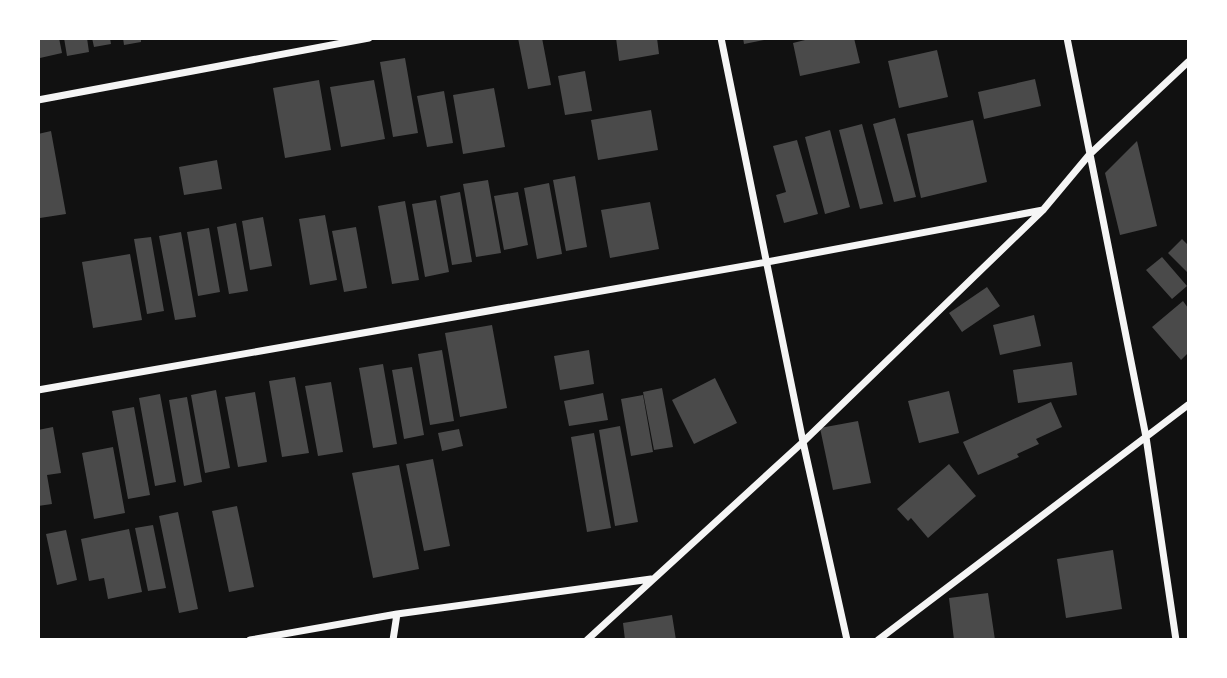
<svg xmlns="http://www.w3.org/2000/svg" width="1227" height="678" font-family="'Asap Condensed',sans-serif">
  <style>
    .building { fill: #4a4a4a }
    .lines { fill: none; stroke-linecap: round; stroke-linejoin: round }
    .minor { stroke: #f5f5f5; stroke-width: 7 }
  </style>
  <rect width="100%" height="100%" fill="#111"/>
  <path class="building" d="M38,38h21l3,15 -22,5z
    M64,38h23l2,14 -22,4z
    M92,38h18l1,6 -17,3z
    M123,38h18v4l-17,3z
    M518,38h24l9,47 -23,4z
    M616,38h41l2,16 -40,7z
    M743,38h21v2l-20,4z
    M813,38h41l6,25 -60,13 -7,-33z
    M937,50l11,47 -49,11 -11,-47z
    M405,58l13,75 -25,4 -13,-75z
    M585,71l7,40 -27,4 -7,-39z
    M1035,79l6,27 -57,13 -6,-27z
    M319,80l12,70 -46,8 -12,-70z
    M374,80l11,59 -44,8 -11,-60z
    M494,88l11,59 -42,7 -10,-59z
    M444,91l9,52 -26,4 -10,-51z
    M651,110l7,40 -60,10 -7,-40z
    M895,118l21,79 -22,5 -21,-78z
    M973,120l14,62 -66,16 -14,-64z
    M862,124l21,80 -23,5 -21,-79z
    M830,130l20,77 -25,7 -20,-77z
    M51,131l15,83 -26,4 -2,-84z
    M797,140l21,74 -34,9 -8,-28 10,-3 -13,-46z
    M1137,141l20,85 -37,9 -15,-62z
    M217,160l5,29 -38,6 -5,-28z
    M575,176l12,71 -21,4 -13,-71z
    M488,180l13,73 -25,4 -13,-73z
    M549,183l13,71 -25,5 -13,-71z
    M460,192l12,70 -20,3 -12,-69z
    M518,192l10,53 -24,5 -10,-54z
    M436,200l13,72 -24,5 -13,-73z
    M405,201l14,79 -27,4 -14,-78z
    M650,202l9,47 -49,9 -9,-48z
    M325,215l12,65 -27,5 -11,-66z
    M263,217l9,49 -22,4 -8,-49z
    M236,223l12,68 -19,3 -12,-67z
    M356,227l11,61 -23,4 -12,-61z
    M209,228l11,64 -22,4 -11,-64z
    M181,232l15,85 -21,3 -16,-84z
    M151,237l13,74 -17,3 -13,-75z
    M1182,239l6,6v28l-20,-20z
    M130,254l12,66 -49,8 -11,-66z
    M1162,257l25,29 -15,13 -26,-29z
    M987,287l13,19 -38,26 -13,-19z
    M1183,301l5,7v45l-7,7 -29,-33z
    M1034,315l7,31 -41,9 -7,-30z
    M492,325l15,83 -47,9 -15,-84z
    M442,350l12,71 -24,4 -12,-71z
    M589,350l5,34 -34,6 -6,-34z
    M1072,362l5,33 -59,8 -5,-33z
    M383,364l14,80 -24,4 -14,-80z
    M412,367l12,68 -20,4 -12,-69z
    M295,377l14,76 -27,4 -13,-76z
    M715,378l22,45 -43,21 -22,-44z
    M331,382l12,70 -25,4 -13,-70z
    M662,388l11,59 -19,3 -11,-58z
    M216,390l14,78 -25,5 -14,-78z
    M949,391l10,42 -40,10 -11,-42z
    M255,392l12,70 -29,5 -13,-70z
    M603,393l5,27 -39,6 -5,-25z
    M160,394l16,88 -21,4 -16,-88z
    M643,395l10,57 -22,4 -10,-57z
    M187,397l15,85 -18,4 -15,-86z
    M1051,402l11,25 -26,12 3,5 -22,10 2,3 -41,18 -15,-33z
    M134,407l16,88 -22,4 -16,-88z
    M858,421l13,62 -38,7 -13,-62z
    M620,426l18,96 -23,4 -16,-96z
    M53,427l8,46 -14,2 5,29 -14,2v-76z
    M459,429l4,17 -21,5 -4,-18z
    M594,433l17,95 -24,4 -16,-95z
    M113,447l12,66 -31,6 -12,-66z
    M433,459l17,87 -26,5 -18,-87z
    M949,464l27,32 -48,42 -17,-20 -3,3 -11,-12z
    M399,465l20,104 -46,9 -21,-105z
    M237,506l17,81 -25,5 -17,-81z
    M178,512l20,97 -19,4 -20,-97z
    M153,525l13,63 -18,3 -13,-63z
    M129,529l13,63 -34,7 -4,-21 -15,3 -8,-42z
    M66,530l11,50 -20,5 -11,-51z
    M1113,550l9,59 -56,9 -9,-59z
    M988,593l7,47h-41l-5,-42z
    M672,615l4,25h-51l-2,-17z"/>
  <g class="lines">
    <path class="minor" d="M721,38l82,404 44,198
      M1067,38l79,399 30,203
      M38,100l331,-62
      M38,390l729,-128 276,-52
      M250,640l147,-26 254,-35
      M393,640l4,-26
      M587,640l216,-198 240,-232 46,-55 99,-93
      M878,640l310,-235"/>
  </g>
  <rect width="1227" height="678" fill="none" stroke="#ffffff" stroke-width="80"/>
</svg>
